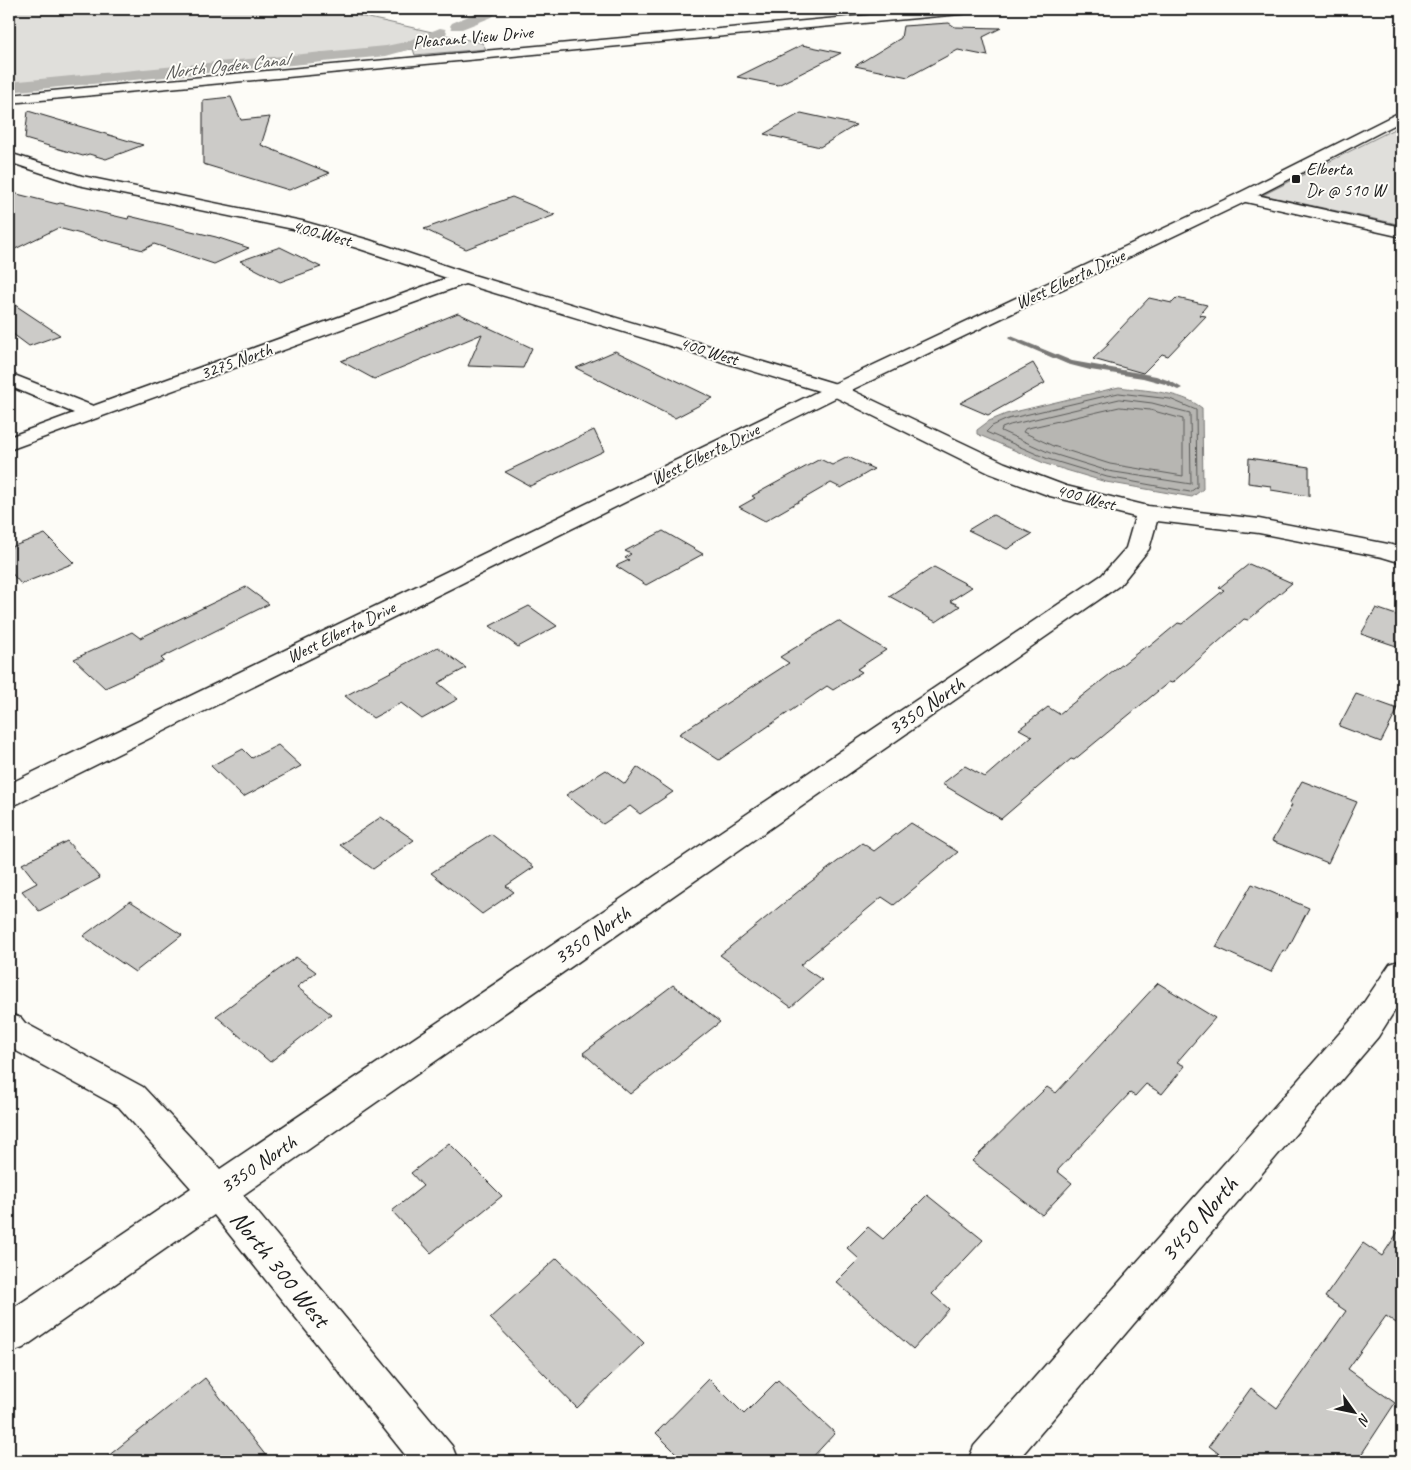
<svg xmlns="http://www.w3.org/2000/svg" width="1411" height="1470" font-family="Caveat,sans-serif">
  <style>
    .green { fill: #e0dfdb; stroke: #7e7e7c }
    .water { fill: #b7b6b2; stroke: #797876 }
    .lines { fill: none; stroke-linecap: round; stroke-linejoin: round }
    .shore { stroke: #5a5a58; stroke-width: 1 }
    .stream { fill: #797876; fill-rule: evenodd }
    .canal { fill: #b7b6b2; fill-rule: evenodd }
    .building { fill: #cccbc8; stroke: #1c1c1c }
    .minor-casing { stroke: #1c1c1c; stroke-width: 3 }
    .major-casing { stroke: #1c1c1c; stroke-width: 3 }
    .minor { fill: #fdfcf7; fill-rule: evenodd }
    .major { fill: #fdfcf7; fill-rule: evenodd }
    .poi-dot { fill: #1c1c1c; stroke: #fdfcf7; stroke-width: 2 }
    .labels { text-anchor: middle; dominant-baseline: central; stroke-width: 4; stroke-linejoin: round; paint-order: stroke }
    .far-street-label { font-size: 18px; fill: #1c1c1c; stroke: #fdfcf7 }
    .far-poi-label { font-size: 18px; fill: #1c1c1c; stroke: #fdfcf7; text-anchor: start }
    .far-water-label { font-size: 19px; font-style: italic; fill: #5a5a58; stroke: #fdfcf7 }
    .street-label { font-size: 21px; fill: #1c1c1c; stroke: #fdfcf7 }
    .near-street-label { font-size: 25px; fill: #1c1c1c; stroke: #fdfcf7 }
  </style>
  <rect width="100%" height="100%" fill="#fdfcf7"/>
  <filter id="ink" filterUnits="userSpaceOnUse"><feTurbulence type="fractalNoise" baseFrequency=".02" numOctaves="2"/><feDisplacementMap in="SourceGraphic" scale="10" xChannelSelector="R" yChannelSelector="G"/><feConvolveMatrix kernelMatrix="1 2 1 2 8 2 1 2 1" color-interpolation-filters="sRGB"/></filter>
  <g filter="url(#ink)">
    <path class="green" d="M9,9h319l154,34 4,6 -71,6 -2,-6 -404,37z
      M1402,125v100l-139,-30z"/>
    <path class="water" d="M1119,387c27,4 61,4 83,21l1,81 -11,8 -86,-15 -60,-18 -69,-30v-4l12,-9 17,-7z"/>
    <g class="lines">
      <path class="shore" d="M1119,393l51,6 26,11 1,77 -7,5 -83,-15 -59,-18 -62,-27 6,-6 16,-7z
        M1120,399l32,4 38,10 1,71 -83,-13 -58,-18 -49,-22 1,-3 8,-3z
        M1120,407l30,3 33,9v57l-73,-12 -57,-18 -30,-14 2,-3z"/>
      <path class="stream" d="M1011,336l61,25 84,15 14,5 12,7 -4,2 -13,-6 -22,-6 -53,-8 -23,-6 -58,-25 -1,-1z"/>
      <path class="canal" d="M485,9h16l-9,8 -30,12h-10l-2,-3 2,-3z
        M440,28l5,1 2,3 -2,3 -30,13 -29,8 -377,36v-10l377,-36 19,-4z"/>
    </g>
    <path class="building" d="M949,23l6,4 46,1 -18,9 5,19 -30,-6 -50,27 -53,-11 46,-28 2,-12z
      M802,45l39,8 -63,32 -41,-8z
      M231,97l10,23 29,-3 -9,28 69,28 -41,17 -86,-26v-64z
      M28,111l115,34 -37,14 -17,-5 -6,2 -58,-17z
      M801,113l55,12 -36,22 -56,-13z
      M9,192l48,12 3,-1 68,16 1,-3 87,21 33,11 -35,16 -60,-20 -11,6 -85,-22 -49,24z
      M512,197l43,18 -89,34 -42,-20z
      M280,247l41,20 -41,15 -40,-21z
      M1149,298l23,5 5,-5 30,7 -8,10 7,1 -38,40 -6,-2 -19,19 -50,-14 16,-15h-3z
      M9,301l51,34 -31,11 -20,-15z
      M458,313l74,35 -9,20 -55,-2 14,-32 -108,45 -33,-18z
      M615,351l98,47 -38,20 -99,-50z
      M1033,363l12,20 -57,32 -28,-12z
      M594,430l10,21 -74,35 -25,-14z
      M848,457l26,12 -33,19 -10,-5 -66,38 -26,-14 16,-9 -3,-2 68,-37 12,6z
      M1249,458l60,9v29l-38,-6v-4l-23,-3z
      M993,515l39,19 -25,15 -39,-19z
      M663,531l40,23 -57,31 -30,-19 13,-6 -4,-2 6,-4 -6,-3z
      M45,534l29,29 -53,21 -12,-14v-22z
      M1249,564l43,19 -44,37 -4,-1 -72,64 -3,-1 -95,78 -3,-1 -70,60 -59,-35 23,-18 20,11 47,-41 -13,-7 29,-22 11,7 87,-68 3,1 29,-24 4,1 42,-34 -5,-2z
      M934,567l38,20 -22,14 10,5 -24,16 -47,-26z
      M246,587l23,17 -108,54 3,3 -59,27 -31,-29 58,-27 8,6z
      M529,606l28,20 -39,21 -28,-21z
      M1376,608l26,9v31l-41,-14z
      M838,621l48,29 -29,19 5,3 -29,18 -6,-4 -108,74 -40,-26 110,-71 -9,-6z
      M438,647l28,21 -28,15 20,16 -36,20 -21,-16 -28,15 -28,-22z
      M1356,694l42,15 -17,33 -42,-16z
      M278,745l23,21 -58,31 -32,-31 32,-17 9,9z
      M637,767l36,25 -33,22 -10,-8 -27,18 -37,-29 40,-25 19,14z
      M1302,781l55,21 -29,61 -56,-22 20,-36 -3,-1z
      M381,817l33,23 -41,29 -33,-24z
      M911,823l47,29 -64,53 -12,-8 -82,68 22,15 -31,27 -71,-52 80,-65 62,-47 12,8z
      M491,834l43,33 -28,19 8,6 -32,22 -51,-41z
      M67,841l33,37 -61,33 -17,-20 15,-8 -15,-19z
      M1252,884l57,24 -23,44 -3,-2 -12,22 -55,-25z
      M130,901l52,34 -47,37 -52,-36z
      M296,957l20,15 -19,15 34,27 -61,48 -54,-46z
      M1158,983l57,35 -38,44 8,4 -23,28 -16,-10 -11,12 -5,-3 -73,78 15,12 -30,32 -70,-54 75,-74 9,6z
      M673,985l47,37 -90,72 -47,-41z
      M449,1143l53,53 -71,57 -39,-42 31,-25 -12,-13z
      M927,1195l56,45 -51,54 17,15 -36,40 -77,-67 23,-23 -12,-11 21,-21 15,12z
      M1402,1226v101l-16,-11 -38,53 47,34 -38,58h-129l-19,-15 42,-58 26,20 69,-97 -21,-14 38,-54 19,13z
      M557,1258l87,85 -67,65 -87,-90z
      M205,1378l65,83h-168z
      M709,1379l35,35 34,-34 57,53 -26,28h-125l-28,-28z"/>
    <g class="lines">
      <g class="minor-casing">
        <path id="minor" d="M935,9h42l-6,4 -962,90v-8z
          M9,153l73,23 220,45 67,19 101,34 373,112 162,77 61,23 82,20 111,13 129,25 14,4v15l-20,-6 -123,-24 -102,-12 -8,28 -29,36 -877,610 209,251 6,15h-48l-196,-246 -191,133 -14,5v-42l182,-123 -72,-81 -110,-60v-33l12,4 4,5 118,64 77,82 882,-594 24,-27 9,-31 -85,-21 -61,-23 -160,-79 -364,-110 -456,166v-13l65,-24 -65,-27v-13l84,33 354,-128 -90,-30 -64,-19 -215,-44 -69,-23z
          M1243,192l159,35v10l-165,-37 -2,-3 2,-3z
          M1402,960v39l-24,38 -361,424h-49l6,-15 380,-429 36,-53z"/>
      </g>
      <g class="major-casing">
        <path id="major" d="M1402,111v10l-153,79 -406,194 -824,409 -10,3v-22l820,-398 408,-192z"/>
      </g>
      <use href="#minor" class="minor"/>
      <use href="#major" class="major"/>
    </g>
  </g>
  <rect class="poi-dot" x="1291" y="174" width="10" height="10" rx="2.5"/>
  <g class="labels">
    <g class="far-street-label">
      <text transform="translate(473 37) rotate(-5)">Pleasant View Drive</text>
      <text transform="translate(322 233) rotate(15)">400 West</text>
      <text transform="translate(1070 279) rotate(-25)">West Elberta Drive</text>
      <text transform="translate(709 351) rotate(17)">400 West</text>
      <text transform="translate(236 361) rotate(-20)">3275 North</text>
      <text transform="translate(705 454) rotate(-26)">West Elberta Drive</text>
      <text transform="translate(1086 497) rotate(15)">400 West</text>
      <text transform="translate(341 632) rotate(-26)">West Elberta Drive</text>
    </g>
    <g class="far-poi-label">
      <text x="1306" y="169">Elberta<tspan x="1306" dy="21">Dr @ 510 W</tspan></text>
    </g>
    <g class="far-water-label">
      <text transform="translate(226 66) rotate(-6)">North Ogden Canal</text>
    </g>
    <g class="street-label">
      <text transform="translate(926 706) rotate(-34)">3350 North</text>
      <text transform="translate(592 935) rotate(-34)">3350 North</text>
      <text transform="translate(258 1164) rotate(-34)">3350 North</text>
    </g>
    <g class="near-street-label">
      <text transform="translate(1199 1219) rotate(-49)">3450 North</text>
      <text transform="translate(280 1269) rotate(51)">North 300 West</text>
    </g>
  </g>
  <rect width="1411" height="1470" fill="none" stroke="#fdfcf7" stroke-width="30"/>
  <rect x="15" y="15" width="1381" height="1440" fill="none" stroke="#1c1c1c" stroke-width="2" filter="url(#ink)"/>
  <g transform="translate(1354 1412) rotate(123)" stroke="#fdfcf7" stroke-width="4" paint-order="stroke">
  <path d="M0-4L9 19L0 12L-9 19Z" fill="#1c1c1c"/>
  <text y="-8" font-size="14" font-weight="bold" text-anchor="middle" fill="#1c1c1c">N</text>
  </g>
</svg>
